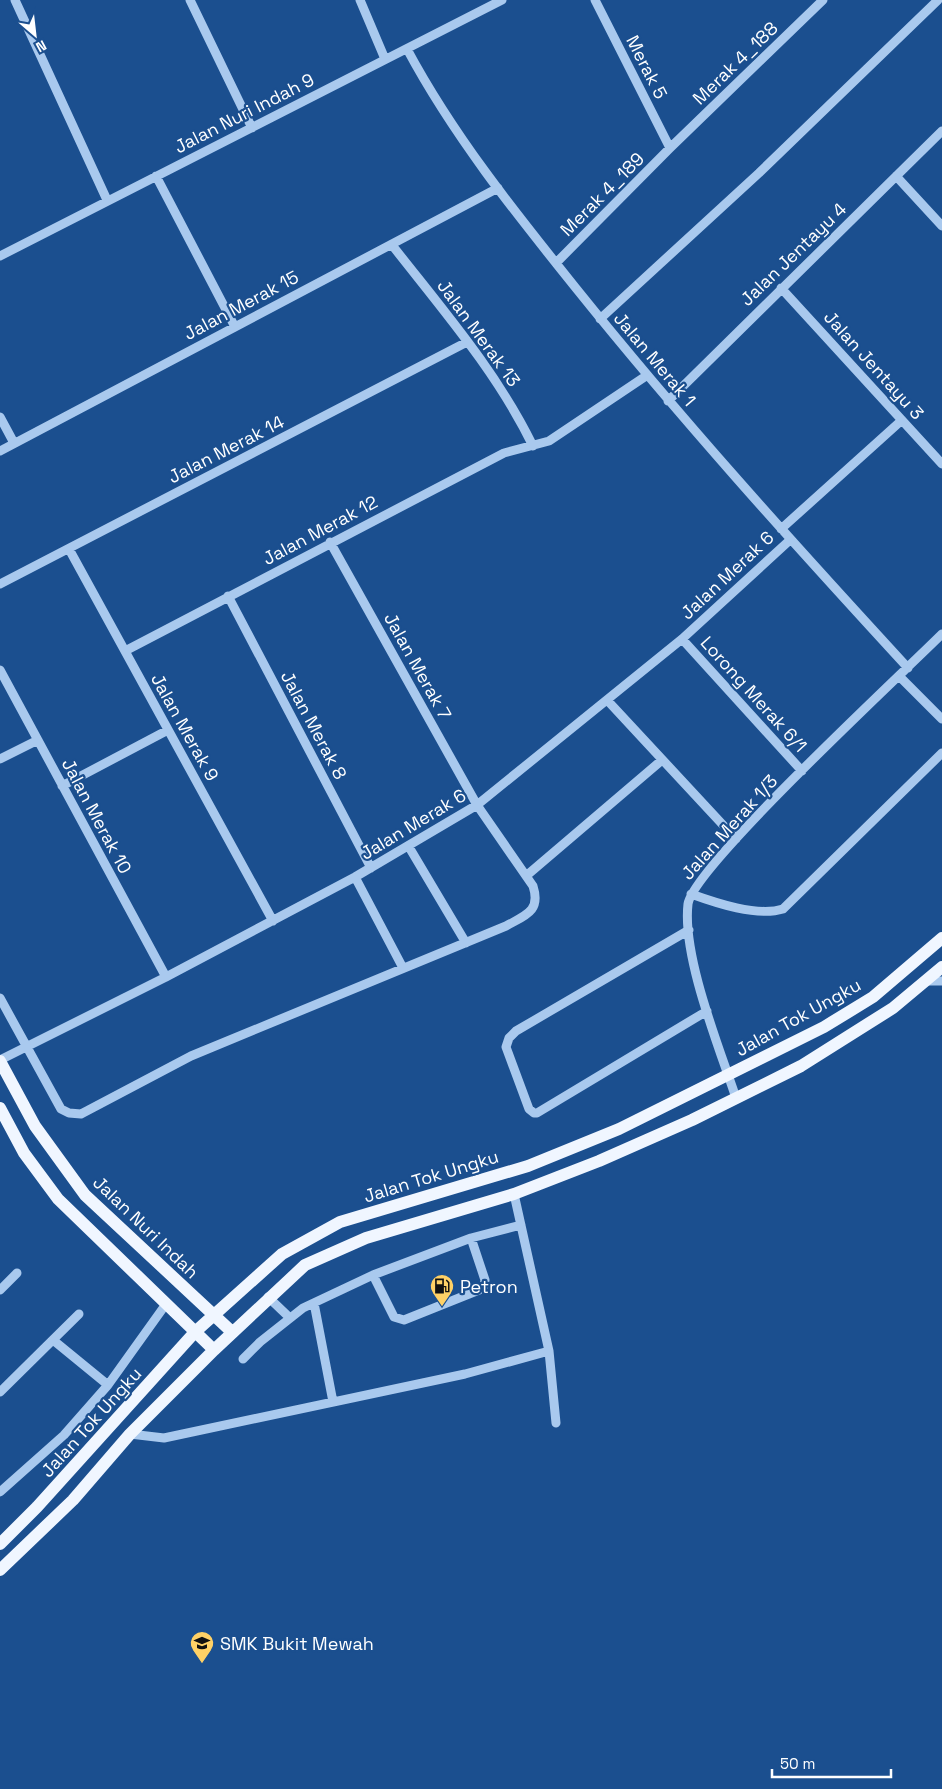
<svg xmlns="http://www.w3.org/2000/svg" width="942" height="1789" font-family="'Space Grotesk',sans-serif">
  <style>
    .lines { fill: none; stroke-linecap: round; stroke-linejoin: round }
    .minor { stroke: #a9c9ee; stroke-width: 9 }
    .major { stroke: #f0f6ff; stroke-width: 12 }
    .labels { text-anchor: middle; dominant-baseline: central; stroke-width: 4.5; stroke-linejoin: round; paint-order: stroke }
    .street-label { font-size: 18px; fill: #fff; stroke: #1b4f8f }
    .poi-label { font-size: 18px; fill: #fff; stroke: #1b4f8f; text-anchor: start }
  </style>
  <rect width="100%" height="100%" fill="#1b4f8f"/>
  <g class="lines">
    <path class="minor" d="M15,0l92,200
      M190,0l62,128
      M360,0l25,59
      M595,0l75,148
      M407,49c46,86 107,162 168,238 106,132 219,257 333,381
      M156,176l79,151
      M896,176l46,50
      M392,245c50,64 105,127 141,201
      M0,256l502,-256
      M556,263l114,-115 153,-148
      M781,288l161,176
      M600,319l159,-146 179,-173
      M668,401l274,-270
      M0,417l14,26
      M0,451l498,-263
      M781,529l121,-109
      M69,549l204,372
      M0,584l467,-242
      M228,596l143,272
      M682,639l120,132
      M125,651l379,-198 45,-12 97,-65
      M0,670l166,307
      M900,677l42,42
      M607,700l129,139
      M0,759l38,-19
      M62,786l106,-56
      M409,847l57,96
      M526,876l136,-116
      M355,877l48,91
      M691,894c25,9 66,23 92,15l159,-156
      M689,930l-173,101 -7,7 -3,9 23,62 5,4h3l170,-102
      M925,981h17
      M0,998l61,111 8,4 12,1 110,-58 315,-130c20,-11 35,-15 27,-40l-56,-81 -147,-263
      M0,1060l166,-83 189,-100 122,-72 205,-166 108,-99
      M736,1098c-17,-51 -54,-142 -48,-194 5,-37 215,-231 254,-270
      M514,1194l35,157 7,72
      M373,1275l21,42 10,3 75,-30 5,-4 1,-6 -14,-42
      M0,1290l17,-17
      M268,1297l22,21
      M314,1303l19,99
      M53,1340l55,45
      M243,1359l17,-17 43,-34 70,-33 98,-37 50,-13
      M0,1392l79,-78
      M130,1434l34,4 301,-64 84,-23
      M0,1492l64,-57 44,-50 58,-81"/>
    <path class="major" d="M0,1061l35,65 50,69 147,137
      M0,1108l24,45 34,46 156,151
      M0,1544l37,-37 158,-175 87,-78 58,-32 188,-56 91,-37 205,-102 49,-30 69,-59
      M0,1570l73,-70 57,-66 84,-84 91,-85 61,-27 148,-44 85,-33 93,-41 109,-54 92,-58 49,-41"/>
  </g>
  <defs>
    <g id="fuel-pin" transform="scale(1.25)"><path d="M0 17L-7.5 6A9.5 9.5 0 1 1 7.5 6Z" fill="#ffd166" stroke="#1b4f8f"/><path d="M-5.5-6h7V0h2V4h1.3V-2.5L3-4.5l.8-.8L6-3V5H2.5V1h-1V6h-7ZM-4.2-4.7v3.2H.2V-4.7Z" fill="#111"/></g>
    <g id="school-pin" transform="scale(1.25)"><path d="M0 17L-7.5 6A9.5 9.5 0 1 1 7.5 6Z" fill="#ffd166" stroke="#1b4f8f"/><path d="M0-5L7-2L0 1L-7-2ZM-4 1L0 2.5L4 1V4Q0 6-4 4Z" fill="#111"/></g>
  </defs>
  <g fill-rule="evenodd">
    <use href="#fuel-pin" x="442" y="1286"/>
    <use href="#school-pin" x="202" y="1643"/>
  </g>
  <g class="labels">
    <g class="street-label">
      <text transform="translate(735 63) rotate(-44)">Merak 4_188</text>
      <text transform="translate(647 67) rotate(63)">Merak 5</text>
      <text transform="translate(244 113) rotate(-27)">Jalan Nuri Indah 9</text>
      <text transform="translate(602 194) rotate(-45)">Merak 4_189</text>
      <text transform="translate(793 254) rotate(-44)">Jalan Jentayu 4</text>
      <text transform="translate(241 305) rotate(-28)">Jalan Merak 15</text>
      <text transform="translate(479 333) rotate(54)">Jalan Merak 13</text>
      <text transform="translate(655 359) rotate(50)">Jalan Merak 1</text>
      <text transform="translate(874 365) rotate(48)">Jalan Jentayu 3</text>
      <text transform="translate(226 449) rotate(-27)">Jalan Merak 14</text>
      <text transform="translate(320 530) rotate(-28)">Jalan Merak 12</text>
      <text transform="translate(727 575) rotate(-43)">Jalan Merak 6</text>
      <text transform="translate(418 666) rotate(61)">Jalan Merak 7</text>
      <text transform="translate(754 694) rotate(48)">Lorong Merak 6/1</text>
      <text transform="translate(314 725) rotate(62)">Jalan Merak 8</text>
      <text transform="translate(185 727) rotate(61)">Jalan Merak 9</text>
      <text transform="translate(97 816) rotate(62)">Jalan Merak 10</text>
      <text transform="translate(413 824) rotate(-31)">Jalan Merak 6</text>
      <text transform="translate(729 827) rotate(-48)">Jalan Merak 1/3</text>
      <text transform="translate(798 1017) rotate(-29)">Jalan Tok Ungku</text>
      <text transform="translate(431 1176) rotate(-17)">Jalan Tok Ungku</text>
      <text transform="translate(146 1227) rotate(44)">Jalan Nuri Indah</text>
      <text transform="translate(91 1422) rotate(-48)">Jalan Tok Ungku</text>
    </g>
    <g class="poi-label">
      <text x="460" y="1286">Petron</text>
      <text x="220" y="1643">SMK Bukit Mewah</text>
    </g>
  </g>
  <g transform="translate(35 35) rotate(152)" stroke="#1b4f8f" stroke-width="4" paint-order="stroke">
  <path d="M0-4L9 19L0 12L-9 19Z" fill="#ffffff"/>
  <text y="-8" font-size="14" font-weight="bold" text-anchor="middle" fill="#ffffff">N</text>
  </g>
  <path d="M772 1769v8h119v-8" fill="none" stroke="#ffffff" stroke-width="2.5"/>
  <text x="780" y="1769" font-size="15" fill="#ffffff" stroke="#1b4f8f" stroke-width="4" paint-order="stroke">50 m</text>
</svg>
